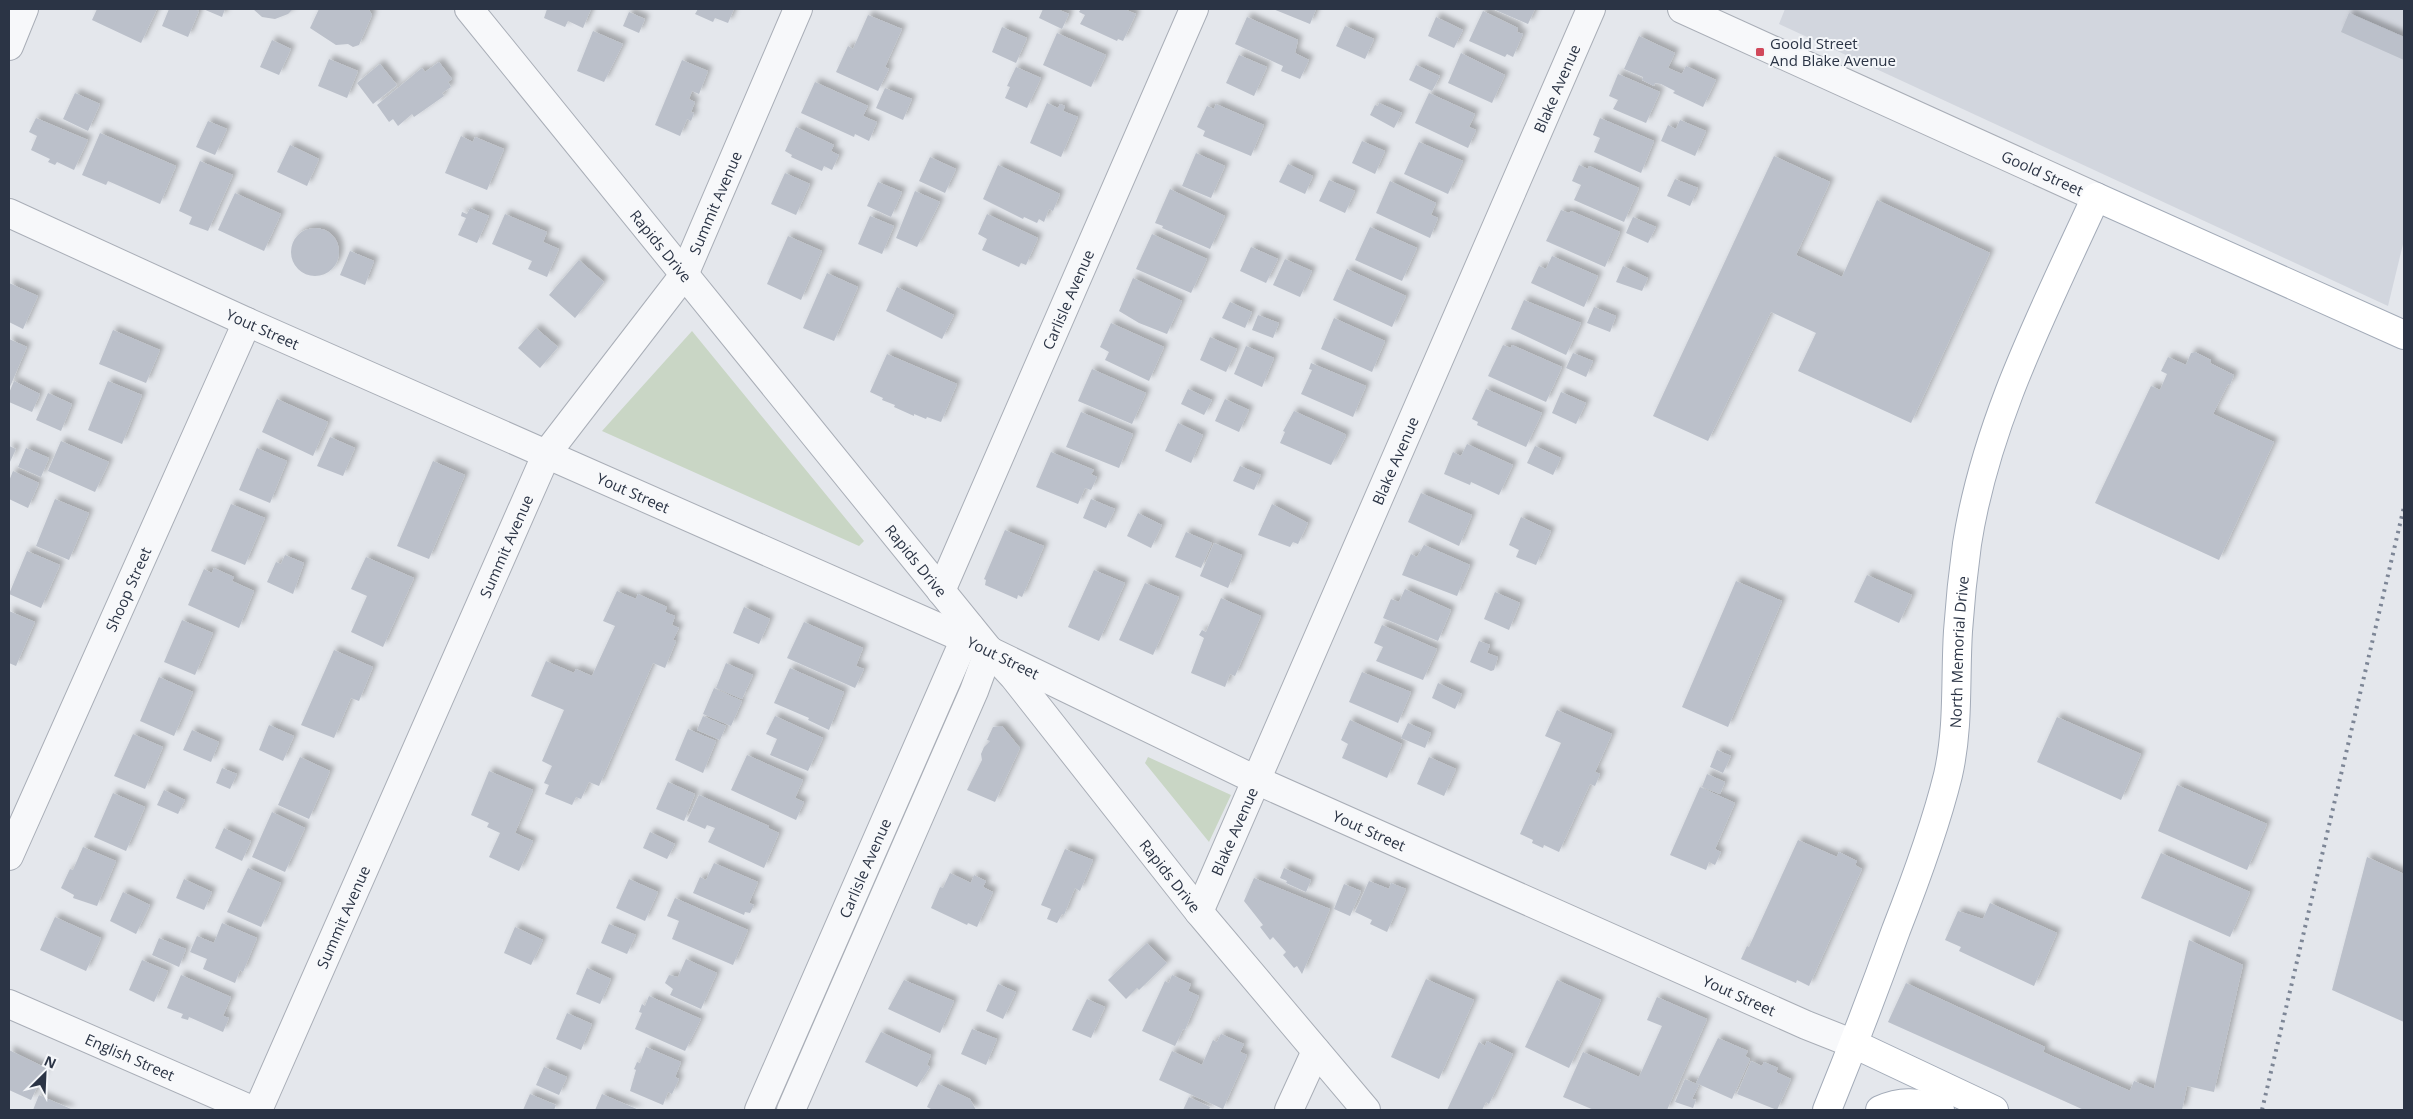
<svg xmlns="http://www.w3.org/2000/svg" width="2413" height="1119" font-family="'Open Sans',sans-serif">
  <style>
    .built { fill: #d2d6de }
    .green { fill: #c9d6c5 }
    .building { fill: #bbc0ca; filter: url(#shadow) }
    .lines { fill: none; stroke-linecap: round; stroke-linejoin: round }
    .minor-casing { stroke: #a9aeb7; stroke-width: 30 }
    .major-casing { stroke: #a3abb8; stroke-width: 30 }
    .minor { stroke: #f7f8fa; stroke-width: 28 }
    .major { stroke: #fff; stroke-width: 28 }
    .rail { stroke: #7d8696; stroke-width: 4; stroke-dasharray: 2.5 5; stroke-linecap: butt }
    .poi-dot { fill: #d1495b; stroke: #f4f6f9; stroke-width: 2 }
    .labels { text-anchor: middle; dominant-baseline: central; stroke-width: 4; stroke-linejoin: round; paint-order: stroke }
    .poi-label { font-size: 15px; fill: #2b3445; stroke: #f4f6f9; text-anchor: start }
    .street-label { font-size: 15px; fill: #2b3445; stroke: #f4f6f9 }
  </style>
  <defs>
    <filter id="shadow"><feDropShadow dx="4.5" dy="-4.5" stdDeviation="2.5" flood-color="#0004"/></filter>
  </defs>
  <rect width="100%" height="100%" fill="#e4e7ec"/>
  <path class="built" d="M1785,9h619v231l-16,66 -609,-282z"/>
  <path class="green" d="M692,331l172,210 -5,5 -257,-115z
    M1148,757l83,38 -22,47 -64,-79z"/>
  <path class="building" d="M97,9h60l-16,34 -49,-23z
    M169,9h24l6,2 -11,26 -26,-11z
    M203,9h22l-3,8z
    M253,9h40l-5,5 -13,5 -13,-2z
    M319,9l50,1 3,5 -13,30 -6,2 -5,-3 -12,1 -26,-17z
    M547,9h44l-8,19 -15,-7 -3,6 -21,-9z
    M698,9h36l-6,14 -13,-5 -2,4 -18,-8z
    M1043,9h14l12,5 -7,15 -23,-11z
    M1081,9h43l12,5 -13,27 -5,-2 -1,2 -37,-17 5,-9 -6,-3z
    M1273,9h43l-6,15z
    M1493,9h42l-7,15z
    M1483,11l35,17 -1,4 6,2 -10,23 -6,-3 -2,3 -36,-16z
    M629,12l16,7 -6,14 -16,-7z
    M2349,13l55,24v23l-63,-28z
    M868,15l34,14 -17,38 4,2 -11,22 -42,-19 12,-26 5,3z
    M1247,17l51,23 -3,13 14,7 -9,19 -19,-8 2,-5 -48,-22z
    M1436,17l27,13 -9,18 -26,-12z
    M1345,26l29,13 -9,20 -29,-13z
    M1002,27l25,11 -11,25 -24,-11z
    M593,31l30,13 -19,38 -27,-11z
    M1057,33l49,22 -15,32 -48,-22z
    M1639,36l36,17 -7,15 14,6 4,-8 30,14 -13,27 -30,-14 2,-2 -14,-7 -6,-1 -1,3 -12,-6 1,-3 -19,-8z
    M272,40l19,9 -12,26 -19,-8z
    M1461,53l44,22 -13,28 -44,-20z
    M1239,55l28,12 -13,29 -28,-13z
    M329,59l29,12 -11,27 -29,-12z
    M682,60l26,11 -9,23 -7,-3 -3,8 6,3 -4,10 3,1 -3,8 -4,-2 -7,17 -25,-11z
    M439,62l13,17 -4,3 3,5 -9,6 2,3 -30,21 -2,-3 -14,12 -5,-7 -4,3 -12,-17 45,-37 3,4z
    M380,64l17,21 -24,19 -16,-21z
    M1416,65l24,11 -8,15 -23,-11z
    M1016,67l25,11 -14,30 -22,-10 5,-11 -3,-1z
    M1618,74l42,18 -14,31 -33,-14 5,-9 -9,-4z
    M815,82l53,24 -5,10 14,6 -8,19 -14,-7 -1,3 -53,-24z
    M885,88l27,11 -9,21 -27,-12z
    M75,93l25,11 -12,27 -25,-12z
    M1429,93l46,21 -6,13 7,3 -8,18 -53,-25z
    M1047,103l11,5 2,-4 5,2 -2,5 15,6 -17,40 -31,-14z
    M1379,103l23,10 -8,15 -24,-13 5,-10 3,1z
    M1216,104l48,21 -13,31 -48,-20 2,-5 -8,-4 10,-21 7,3z
    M36,118l52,22 -14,30 -17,-8 -2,3 -7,-3 2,-3 -19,-9 6,-14 -8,-4z
    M1600,118l54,23 -13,32 -47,-21 6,-14 -7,-3z
    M1680,120l26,11 -11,25 -34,-15 7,-16 8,4z
    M208,121l19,8 -12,26 -19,-8z
    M796,127l38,18 -3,6 8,4 -7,15 -8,-4 -2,5 -31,-14 1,-2 -7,-4z
    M100,133l76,33 -16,38 -52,-23 -2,4 -24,-10z
    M461,136l12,6 2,-5 29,12 -17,41 -42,-17z
    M1362,141l23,10 -10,23 -23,-11z
    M1419,142l44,19 -15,33 -44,-20z
    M290,145l29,14 -12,27 -30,-14z
    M1196,153l29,13 -14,32 -29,-12z
    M1774,156l56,26 -34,73 46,22 35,-77 113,53 -79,170 -113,-52 18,-38 -45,-21 -63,129 -55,-25z
    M930,157l26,12 -11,24 -26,-12z
    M200,161l33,14 -25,56 -19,-7 3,-7 -13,-6z
    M1288,164l25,12 -8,18 -26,-12z
    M998,165l62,29 -7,17 -4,-2 -5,13 -5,-3 -2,4 -13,-6 -1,2 -40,-20z
    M1579,165l9,4 1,-3 50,22 -15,34 -50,-22 7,-15 -9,-4z
    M785,173l25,11 -14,31 -25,-11z
    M1675,179l23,9 -8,18 -23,-10z
    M1329,180l26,11 -10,22 -26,-12z
    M1390,181l46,22 -5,12 7,3 -8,20 -54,-25z
    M878,182l24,10 -11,25 -24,-11z
    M1170,189l55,27 -15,33 -48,-21 1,-2 -8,-3z
    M915,191l25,11 -23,45 -21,-9z
    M235,193l46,21 -17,37 -46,-21z
    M470,208l19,8 -12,27 -19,-8 8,-17 -5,-2 1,-4 5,2z
    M1561,210l8,3 2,-2 49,21 -15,35 -59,-26z
    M505,214l42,18 -4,10 16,7 -12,28 -19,-8 4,-8 -40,-17z
    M987,214l51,24 -12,27 -5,-2 -2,4 -37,-17 5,-11 -9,-5z
    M870,216l24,10 -12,28 -24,-10z
    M1633,217l23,10 -8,16 -22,-10z
    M1370,227l47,21 -15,33 -47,-21z
    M291 252a24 24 0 1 1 48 0a24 24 0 1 1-48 0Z
    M1152,234l55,25 -16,34 -55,-24z
    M788,236l34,15 -21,49 -34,-16z
    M1251,247l27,12 -12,24 -26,-12z
    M350,251l24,10 -9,24 -25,-10z
    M1552,256l46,20 -14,31 -53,-24 8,-17 7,3z
    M1285,259l27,12 -12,26 -27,-12z
    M579,260l25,22 -29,36 -26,-23z
    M1623,266l25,12 -6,13 -26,-9z
    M1347,269l59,27 -14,31 -59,-27z
    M827,273l31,14 -24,54 -31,-13z
    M1133,278l49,23 -15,33 -28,-11 -20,-12z
    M9,283l29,13 -15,33 -14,-7z
    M897,287l57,28 -12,24 -56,-28z
    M1524,300l57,23 -15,32 -55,-26z
    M1230,302l22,10 -7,16 -23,-10z
    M1594,307l22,9 -6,16 -23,-9z
    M1258,315l21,8 -6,15 -21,-8z
    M1334,318l51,23 -13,31 -51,-23z
    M1111,323l53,24 -15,34 -44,-21 4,-8 -9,-5z
    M536,328l22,19 -18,21 -22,-20z
    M113,330l47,20 -14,33 -47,-19z
    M1210,337l27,12 -11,23 -26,-12z
    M9,339l18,8 -18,42z
    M1503,345l8,3 1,-3 50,22 -16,35 -58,-26z
    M1246,346l28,12 -12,29 -28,-13z
    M2195,352l16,8 -1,3 24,12 -4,10 -2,-1 -15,30 61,28 -55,118 -124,-57 56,-117 9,4 7,-16 -6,-3 7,-14 18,8 5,-12z
    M1573,353l20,8 -7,16 -20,-9z
    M887,354l70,30 -16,38 -14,-5 -1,2 -12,-5v2l-20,-9 1,-2 -13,-5 1,-2 -13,-6z
    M1311,363l55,23 -13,31 -52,-23 11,-24 -3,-1z
    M1092,369l54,24 -14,31 -54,-23z
    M14,381l26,13 -8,18 -23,-10v-9z
    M108,381l34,14 -20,49 -34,-14z
    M1188,389l24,11 -8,15 -23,-11z
    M1486,389l56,24 -16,34 -49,-22 1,-3 -6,-3z
    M1561,392l25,11 -10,21 -24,-11z
    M48,393l24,11 -11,27 -25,-11z
    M277,399l51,23 -15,34 -51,-24z
    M1225,399l24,11 -10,22 -24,-11z
    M1294,411l51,23 1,2 -15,29 -51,-22 5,-11 -2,-1z
    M1081,412l52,22 -14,34 -53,-21z
    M1178,423l25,12 -12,28 -26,-12z
    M330,437l25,11 -12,28 -26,-10z
    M61,441l48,21 -14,30 -47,-21z
    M1467,444l46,21 -14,30 -28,-13 -1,3 -26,-11 9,-22 8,4z
    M9,446l7,3 -7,15z
    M1535,446l26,12 -8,17 -26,-12z
    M26,448l23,10 -8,19 -23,-10z
    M257,448l30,13 -17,42 -31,-13z
    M1051,452l43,18 -3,4 6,3 -6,13 -6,-2 -7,16 -42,-17z
    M433,461l32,14 -36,84 -32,-13z
    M1240,466l21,9 -7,15 -21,-9z
    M13,471l26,12 -11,25 -19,-9v-18z
    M1421,493l51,22 -13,31 -51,-24z
    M55,499l34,14 -20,47 -33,-14z
    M1091,499l24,10 -9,19 -23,-10z
    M231,504l34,14 -20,47 -34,-14z
    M1272,504l36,19 -10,21 -5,-2 -3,5 -32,-12z
    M1138,513l24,12 -11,23 -24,-12z
    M1521,517l30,14 -15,34 -20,-8 3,-7 -10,-5z
    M1005,530l39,16 -22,51 -4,-2 -1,4 -32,-14 1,-5 -2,-1z
    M1186,532l26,11 -11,25 -26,-11z
    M1214,543l28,12 -14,33 -28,-12z
    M1424,545l46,20 -13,31 -55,-21 9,-21 6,3z
    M27,551l33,14 -19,43 -32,-14z
    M285,555l19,8 -11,31 -26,-12 9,-20 5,2z
    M366,557l48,21 -31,69 -32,-15 16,-36 -16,-7z
    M214,568l20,9 -2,4 22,10 -15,37 -51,-23 16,-36 8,4z
    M1094,570l31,13 -26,58 -31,-14z
    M1867,575l45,20 -13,28 -45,-21z
    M1736,581l46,20 -54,126 -46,-20z
    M1145,583l34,14 -26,58 -34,-15z
    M1405,589l46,21 -13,31 -55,-23 8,-19 8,3z
    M617,591l19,8 2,-5 29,13 -2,5 10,4 -3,9 7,3 -6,12 3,1 -11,27 -12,-5 -54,123 -10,-4 -8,17 -5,-2 -4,8 -27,-11 4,-9 -5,-2 8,-17 -10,-5 22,-51 -33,-14 15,-35 28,12 2,-4 16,7 23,-50 -12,-5z
    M1495,592l25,11 -11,27 -25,-11z
    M1221,598l40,18 -26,60 -5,-2 -5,13 -34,-14 13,-35 -5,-3 3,-5 4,2z
    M744,607l26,12 -11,25 -26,-11z
    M9,611l26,11 -19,44 -7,-3z
    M182,620l31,13 -18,42 -31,-13z
    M804,622l59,26 -7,18 8,3 -9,19 -68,-30z
    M1382,625l55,24 -14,31 -47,-19 7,-14 -9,-4z
    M1479,641l11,4 -3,8 11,4 -4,13 -3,1 -21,-9z
    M334,650l39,17 -14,34 -8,-3 -17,40 -33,-13z
    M726,663l27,12 -11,24 -26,-11z
    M790,668l54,24 -15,38 -21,-10 1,-2 -35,-15z
    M1362,672l49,20 -13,31 -49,-21z
    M159,677l34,15 -19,44 -34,-15z
    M1438,683l24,11 -7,15 -23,-11z
    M714,688l28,13 -11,25 -28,-12z
    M1557,710l55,24 -17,38 5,2 -5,12 -5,-2 -31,68 -15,-7 -1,3 -11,-5 1,-3 -13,-6 41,-91 -16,-7z
    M703,716l23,10 -6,14 -23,-10z
    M775,716l48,22 -15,33 -38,-16 7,-16 -11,-5z
    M2057,717l84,37 -20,46 -84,-38z
    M1350,720l52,24 -15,34 -45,-20 6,-14 -7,-4z
    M1408,723l23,10 -6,15 -24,-10z
    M269,725l25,11 -11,25 -24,-11z
    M1002,726l18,22 -25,54 -28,-12 15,-30 -1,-6 3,-7 6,-6 -3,-1 6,-13z
    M688,729l28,12 -13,32 -28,-13z
    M192,730l27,12 -8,20 -28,-12z
    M133,734l30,13 -18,42 -31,-13z
    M1717,750l14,6 -8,17 -13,-6z
    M747,755l56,25 -8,18 9,4 -8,18 -65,-30z
    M300,757l30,14 -21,48 -31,-14z
    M1429,757l27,12 -12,27 -27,-12z
    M222,768l15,6 -7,15 -14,-6z
    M489,771l44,19 -18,43 18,8 -14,30 -30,-14 11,-24 -13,-6 2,-4 -18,-8z
    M1707,774l18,8 -5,12 -18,-7z
    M668,782l27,12 -11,27 -28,-12z
    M2177,785l90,39 -20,46 -89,-39z
    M1700,787l35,16 -20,46 6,3 -6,13 -6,-3 -3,8 -36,-15z
    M164,790l21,10 -7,14 -21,-9z
    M113,793l32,14 -19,44 -32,-14z
    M699,795l70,31 -1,2 11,5 -15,35 -56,-26 7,-14 -8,-3 -2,4 -18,-8z
    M272,812l33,16 -20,44 -33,-15z
    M224,828l27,13 -9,20 -27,-13z
    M650,832l25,12 -8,15 -24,-11z
    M1798,840l39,17 2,-5 18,9 -2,4 7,4 -53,117 -12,-6 -1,3 -55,-24 6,-13 2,1z
    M83,847l33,14 -19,45 -24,-8 1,-3 -13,-7 9,-19 3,1z
    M1065,849l28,11 -13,31 -5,-3 -11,27 -2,-1 -5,9 -10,-4 4,-10 -10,-4z
    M2161,853l89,39 -20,45 -89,-39z
    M2367,857l37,17v148l-72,-32z
    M714,863l44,19 -9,21 5,2 -4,8 -5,-1 -1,3 -51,-22 7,-16 6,3z
    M248,868l33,15 -20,44 -34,-15z
    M1284,868l27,12 -5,12 -20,-9 1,-2 -7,-3z
    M950,873l21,10 3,-8 12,6 -3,6 10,5 -16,35 -9,-4 -1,2 -36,-17 9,-21 3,1z
    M1254,878l76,31 -28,65 -5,-8 -3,2 -11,-13 3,-3 -13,-15 -3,3 -10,-13 3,-2 -19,-24z
    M184,879l28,13 -8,18 -28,-12z
    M629,879l29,13 -13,29 -29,-13z
    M1369,881l20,8 2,-6 15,6 -19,43 -17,-8 2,-4 -17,-8z
    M1344,884l17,7 -11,25 -16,-7z
    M123,892l27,13 -14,29 -26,-13z
    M675,898l73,32 -15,35 -61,-26 7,-18 -12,-5z
    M1990,903l67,30 -23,53 -75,-35 2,-4 -16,-7 13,-29 25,8z
    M55,917l46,21 -15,33 -46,-21z
    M222,923l35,15 -14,34 -3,-2 -5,13 -32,-14 4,-10 -17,-7 7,-16 17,7z
    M609,924l27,11 -9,19 -26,-11z
    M515,927l28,13 -12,25 -27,-12z
    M159,938l27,11 -7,18 -27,-12z
    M2189,940l54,25 -29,127 -27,-6 -5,24h-98l-196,-88 18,-39 139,64 -2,5 87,39 4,-10 20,8z
    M1147,943l20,20 -28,27 -2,-2 -11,11 -18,-19z
    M686,959l31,14 -16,36 -31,-14 3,-6 -8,-6 4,-8 9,2z
    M142,960l26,11 -14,31 -25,-12z
    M587,968l24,11 -11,25 -24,-10z
    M181,975l50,22 -8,19 6,2 -6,14 -34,-15 -1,3 -7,-2 2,-4 -16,-6z
    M1172,975l19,9 -3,7 11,5 -14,34 -2,-1 -8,17 -33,-15 23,-50 4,2z
    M1426,979l48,21 -35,79 -48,-22z
    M904,980l50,21 -14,32 -52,-24z
    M1557,980l44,20 -32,68 -44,-21z
    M998,984l18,8 -13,27 -17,-8z
    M649,996l52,23 -16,32 -50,-22 7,-16 -3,-1 3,-8 3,2z
    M1657,997l50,22 -40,91h-73l-31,-13 20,-45 56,25 23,-51 -15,-6z
    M1087,999l18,8 -14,31 -19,-8z
    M567,1013l25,11 -11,26 -25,-11z
    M972,1029l25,10 -11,26 -25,-11z
    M881,1032l50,23 -4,10 3,2 -13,20 -52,-25z
    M1221,1034l23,10 -4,8 7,3 -24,54 -64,-29 13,-29 30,14 11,-25 4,2z
    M1718,1038l30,13 -3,5 5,3 -18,40 -36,-16z
    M1487,1041l26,13 -24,50 -3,-2 -4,8h-35l32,-68 6,4z
    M646,1047l35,15 -6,15 4,2 -7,15 -4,-2 -5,13 -33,-14 6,-21 -2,-1 3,-7 3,1z
    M9,1050l37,18 -15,32 -22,-10z
    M1751,1061l11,5 2,-4 14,6 -2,4 15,7 -14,31 -40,-16z
    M544,1067l23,10 -8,18 -23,-10z
    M1685,1079l14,6 -7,14 4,1 -3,8 -18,-6z
    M938,1084l32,15 6,11h-43l-6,-3z
    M530,1094l26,11 -2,5h-31z
    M602,1094l37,16h-44z
    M39,1095l32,14 -1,1h-37z
    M1189,1097l21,10 -1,3h-26z"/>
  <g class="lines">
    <g class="minor-casing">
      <g id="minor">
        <path id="s1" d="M469,9l520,641 25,27 185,235 167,198"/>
        <path id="s2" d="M1682,9l414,188"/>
        <path d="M9,46l15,-37"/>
        <path id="s3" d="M9,213l238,109 718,317 291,141 550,245 48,19"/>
        <path id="s4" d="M941,591l253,-582"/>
        <path id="s5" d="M9,856l238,-534"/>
        <path id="s6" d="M1199,912l392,-903"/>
        <path id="s7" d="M9,1004l243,106"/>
        <path id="s8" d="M258,1110l289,-657 137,-178 114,-266"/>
        <path id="s9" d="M759,1110l211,-483"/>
        <path d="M791,1110l183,-419 15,-41"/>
        <path d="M1289,1110l27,-59"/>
      </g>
    </g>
    <g class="major-casing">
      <g id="major">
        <path d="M1854,1044l140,66"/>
        <path id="s10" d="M1827,1110c24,-59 47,-119 69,-180 20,-51 39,-102 52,-155 11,-48 7,-96 10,-144 2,-29 5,-58 9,-87 19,-123 78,-235 129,-347l308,138"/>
        <path d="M1880,1110c22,-10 37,-8 60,0"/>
      </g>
    </g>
    <use href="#minor" class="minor"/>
    <use href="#major" class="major"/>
    <path class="rail" d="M2262,1110l142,-603"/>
  </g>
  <rect class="poi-dot" x="1755" y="47" width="10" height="10" rx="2.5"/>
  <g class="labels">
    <g class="poi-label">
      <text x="1770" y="43">Goold Street<tspan x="1770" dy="17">And Blake Avenue</tspan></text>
    </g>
    <g class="street-label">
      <text stroke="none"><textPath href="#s6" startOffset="898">Blake Avenue</textPath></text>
      <text stroke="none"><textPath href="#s2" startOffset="396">Goold Street</textPath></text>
      <text stroke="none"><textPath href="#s8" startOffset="1021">Summit Avenue</textPath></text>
      <text stroke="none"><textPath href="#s1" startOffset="305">Rapids Drive</textPath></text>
      <text stroke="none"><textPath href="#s4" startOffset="318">Carlisle Avenue</textPath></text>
      <text stroke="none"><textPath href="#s3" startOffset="279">Yout Street</textPath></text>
      <text stroke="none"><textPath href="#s6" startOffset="492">Blake Avenue</textPath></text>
      <text stroke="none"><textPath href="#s3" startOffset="684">Yout Street</textPath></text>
      <text stroke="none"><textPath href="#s8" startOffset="616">Summit Avenue</textPath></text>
      <text stroke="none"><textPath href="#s1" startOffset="710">Rapids Drive</textPath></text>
      <text stroke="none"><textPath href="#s5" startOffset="292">Shoop Street</textPath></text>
      <text stroke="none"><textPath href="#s10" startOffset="480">North Memorial Drive</textPath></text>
      <text stroke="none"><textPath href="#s3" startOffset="1089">Yout Street</textPath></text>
      <text stroke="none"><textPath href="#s3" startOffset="1494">Yout Street</textPath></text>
      <text stroke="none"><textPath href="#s6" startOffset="88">Blake Avenue</textPath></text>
      <text stroke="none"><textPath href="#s9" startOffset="264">Carlisle Avenue</textPath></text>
      <text stroke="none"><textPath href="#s1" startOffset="1115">Rapids Drive</textPath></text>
      <text stroke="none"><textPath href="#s8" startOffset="211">Summit Avenue</textPath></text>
      <text stroke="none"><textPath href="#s3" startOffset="1899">Yout Street</textPath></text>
      <text stroke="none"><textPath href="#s7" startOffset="132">English Street</textPath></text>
    </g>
  </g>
  <rect width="2413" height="1119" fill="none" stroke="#2b3445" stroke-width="20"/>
  <g transform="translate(45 1074) rotate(24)" stroke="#f4f6f9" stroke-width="4" paint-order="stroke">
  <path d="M0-4L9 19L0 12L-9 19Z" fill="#2b3445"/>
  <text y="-8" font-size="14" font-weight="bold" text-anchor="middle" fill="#2b3445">N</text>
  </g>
</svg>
